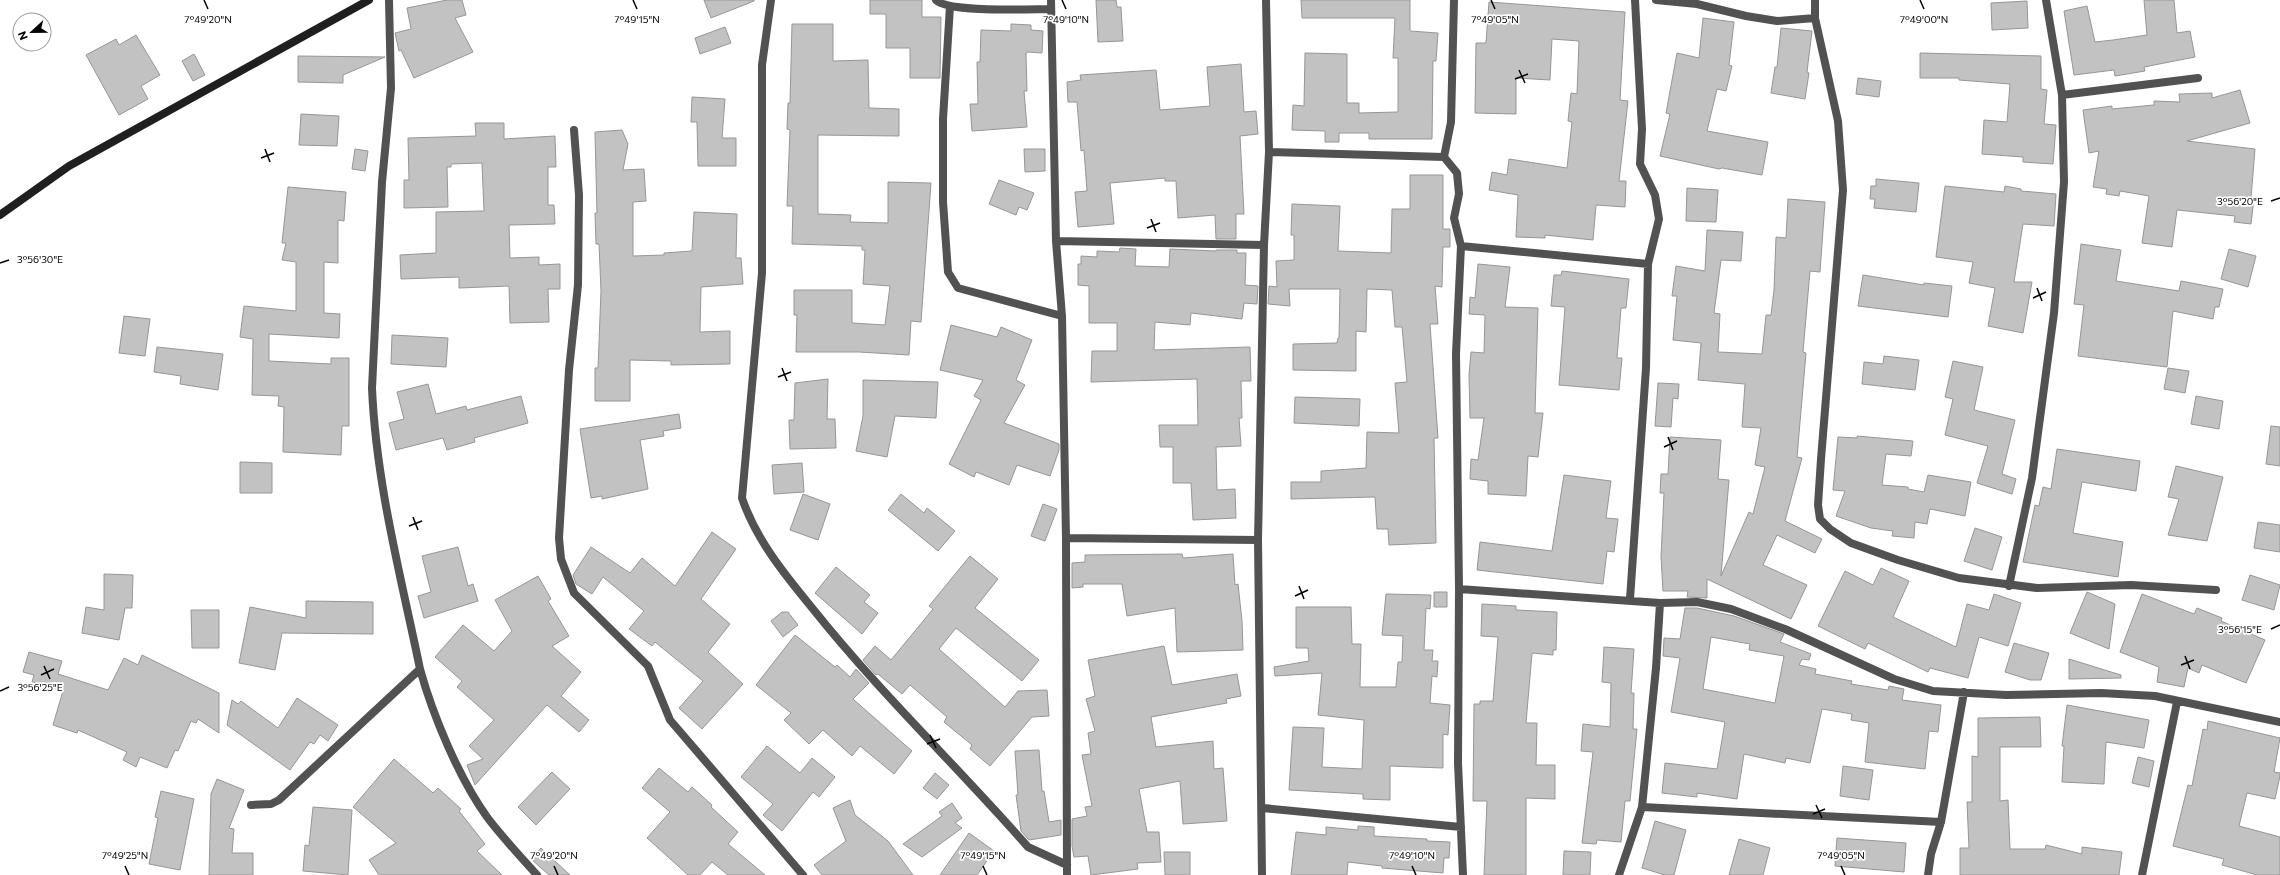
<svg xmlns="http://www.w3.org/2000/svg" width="2280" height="875" font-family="Commissioner,sans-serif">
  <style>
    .building { fill: #c2c2c2; stroke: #969696; fill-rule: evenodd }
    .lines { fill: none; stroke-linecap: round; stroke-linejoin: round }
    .street { stroke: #525252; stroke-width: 8 }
    .secondary { stroke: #1f1f1f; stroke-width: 8 }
    .ticks { fill: none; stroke: #000; stroke-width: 1.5 }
    .ticks-label { font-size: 10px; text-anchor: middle; fill: #000; stroke: #fff; stroke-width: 3.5; stroke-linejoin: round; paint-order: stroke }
  </style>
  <rect width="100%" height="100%" fill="#fff"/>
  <path class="building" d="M447,0h15l4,15 -11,3 18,34 -59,26 -13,-28 -2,1 -4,-18 16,-4 -4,-21z
    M704,0h50v1l-43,17z
    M870,0h52v17h19l-1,61h-30v-30h-24v-34h-16z
    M1096,0h20l1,7h4l2,34 -25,1z
    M1301,0h109v31l28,2 -2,28h-3l-1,78h-63v-6h-30v9h-14v-11l-33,-1 1,-25 11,1 1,-53 42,1v49h12v10l39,-1v-54h-5l2,-40h-93z
    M2144,0h30l3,33 13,-2 5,26 -51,10 1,4 -30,5 -1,-6 -40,5 -10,-64 23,-5 8,36 18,-2 34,-5z
    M2027,1l1,27 -36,2 -1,-27z
    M1489,2l136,10 -5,88 8,1 -9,80h7l-1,26 -29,-2 -3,35 -48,-5v3l-29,-1 2,-42 -29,-5 3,-18 15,3 2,-16 58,9 5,-46 -4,-1 3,-28 6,1 2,-53 -27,-2 -2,41 -34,-2v36l-41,-1 1,-70h10z
    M1703,18l31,4 -5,43 3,1 -6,25 -9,-2 -10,42 61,11 -6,33 -40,-7 -3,1 -59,-13 10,-42 -4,-1 11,-60 22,5z
    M792,24h41v37l35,-1 1,48 30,1v27l-81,-1v79l33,1 -1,7 38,1v-41l43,1 -10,139 -10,-1 -2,34 -50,-3h-63l1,-37h-3v-25h58v33l33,2 5,-39 -27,-2 2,-34h-3v-4l-70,-2 1,-38h-6l3,-76 -3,-1 1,-26h2z
    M1011,24l20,1v5l12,1 -1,22 -15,-1 -1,2 1,37h-3l3,36 -55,4 -2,-27h8l-1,-42h3l1,-32 30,1z
    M725,27l6,16 -31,11 -5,-16z
    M1781,28l31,3 -5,41 2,1 -4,26 -34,-6 4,-26h2z
    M136,35l24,40 -19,11 7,13 -29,16 -33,-60 30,-16 3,6z
    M1920,53l121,3v33l6,1 -3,34 12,1 -3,39 -30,-2v-5l-41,-3 2,-34 23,2 3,-38 -51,-4v-2h-39z
    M194,54l11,21 -12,6 -11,-20z
    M298,56l87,1 -42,18v8l-45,-1z
    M1241,64l3,48 12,-1 2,23 -18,2 4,78h-8v25h-20l-1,-24 -37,3 -2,-37h-11v-3l-55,5 4,41 -36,3 -3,-35 12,-1 -3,-41 -3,1 -4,-49h-9l-1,-20 14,-2 -1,-5 76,-5 4,40 50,-4 -3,-39z
    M1858,78l23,3 -2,16 -23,-3z
    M2240,90l10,33 -63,18 68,8 -4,49h3l-3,26 -17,-2 1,-6 -58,-6 -5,37 -30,-4 7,-47 -29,-5 -1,5 -13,-2 1,-5 -14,-2 6,-36 -10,2 -6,-43 29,-4v3l42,-4v-4l26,1 -1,-8 33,-1v5z
    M692,97l33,2 -3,39h14v28h-38l-1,-44h-6z
    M301,114l38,2 -2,30 -38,-1z
    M475,123h29v16l51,-3 1,31h-8v38h6l1,19 -46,1 1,33 29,-1v8l21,-1v25h-12l1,33 -39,1 -1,-37 -50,2v-11l-58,2 -1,-24 36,-2v-41l48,-1 -2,-48 -31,1v3h-4l1,40 -44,1v-28h5l-1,-42 68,-2z
    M622,130l6,14 -5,26 21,-1 2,32 -13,1v54l31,-1v-2l28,-2 2,-39 43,2 -1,44h5l2,26 -42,3 -1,45 30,-1v33l-59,1v-4l-41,-1v41h-35v-33h3l3,-77 -2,-47h-3l-1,-31h2l-2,-81z
    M355,149l13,2 -3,20 -13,-2z
    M1024,149h21v22l-20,1z
    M1410,175h33v54h7v18h-7l-1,40 -7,-1 3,38h-8l8,114h-4l2,105 -47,2 -1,-16h-11l-2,-32 -84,2v-17h30v-11l45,-3 1,-36 32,1 -4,-50 12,-1 -5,-55h-7l-3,-37 -25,-1 -1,43 -10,-1v40l-63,-1v-26l44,-1 1,-5h1l1,-49h-51l1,17 -22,-2 1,-18 8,1 -1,-26 18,-1v-25h-3l1,-31 48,2 -2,45 53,2 1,-44h18z
    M1876,179l43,4 -3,29 -42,-4 1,-9h-5l1,-13h5z
    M999,180l35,13 -7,17 -8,-3 -3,8 -27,-11z
    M1945,186l59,6 1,-6 16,3v2l35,3 -2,32 -31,-2 -9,58h18l-9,51 -35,-7 7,-38 -26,-5 4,-21 -37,-5z
    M288,187l58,5 -2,29 -6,-1v43l-14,-1v51l16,1 -1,24 -70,-4v27l62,3v-6h18v68h-7l-1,29 -58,-3 1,-45 -6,-1 1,-10 -27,-1 1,-56 -13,-2 4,-31 52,5v-49l-14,-2 4,-17h-4z
    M1687,188l31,2 -2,32 -30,-1z
    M1788,199l37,3 -5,70 -10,-1 -7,81 3,1 -9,104 5,1 -17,63 37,18 -7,14 -38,-18 -14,30 44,20 -16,34 -84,-40v19l-20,-1 1,-6h-25l-2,-34 3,-64h-4l1,-19h7l2,-37 51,3 -3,39 11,1 -8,96 28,-64 4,2 12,-47 -10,-2 6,-37 -19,-1 3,-43 -47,-4 3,-37 -28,-3 4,-44h-5l4,-30 29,5 2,-41 36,2 -2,29 -20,-1 -7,53 6,1 -2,38 44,2 4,-39h5l3,-25 2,-53 10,1z
    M2081,244l40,6 -5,31 63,10 2,-10 42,8 -4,18h-4l-2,12 -40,-8 -6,56 -89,-11 6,-51 -10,-1z
    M1120,248l16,1 -1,17 34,1 1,-18 46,2v-1h21v3h9l-1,32 13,1 -1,18 -13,-1 -2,16 -51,-6 -1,12 -35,-3 -1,28 96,-3 1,34h-10l1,37h-3l2,28 -25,1 1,43 18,-1 1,29 -43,2 -2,-37h-18v-36h-13l-1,-22h39l-1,-46 -106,3 1,-31h25v-28h-28v-37l-11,-1v-21h3v-8l16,1v-6l22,1z
    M2229,249l27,7 -8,31 -27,-8z
    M1478,264l32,3 -5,40 33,1 -3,105h8l-5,44 -10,-1 -2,40 -38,-2v-13l-18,-2 1,-20 7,1 6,-42h-14l-1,-43 2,-23 13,1 1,-38 -16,-1 1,-17 5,1z
    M1562,271l67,8 -3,29h-5l-4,50h5l-3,32 -60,-5 6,-78 -14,-1 3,-31h7z
    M1863,275l61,10v-2l28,3 -4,31 -90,-11z
    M124,316l26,3 -5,37 -26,-3z
    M951,325l46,12 4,-10 31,13 -16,40 9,5 -21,38 55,21v6l-9,26 -33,-11 -8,20 -33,-13 -2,5 -25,-13 32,-64 -7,-4 9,-16 -43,-10z
    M392,335l56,3 -2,29 -55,-3z
    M157,347l66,7 -5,36 -38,-6 1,-8 -27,-4z
    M1884,356l35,4 -4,30 -53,-6 2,-22 19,2z
    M1953,361l30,6 -9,43 41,10 -13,54 14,5 -4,15 -35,-11 11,-37 -43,-11 8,-36 -8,-2z
    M2168,368l21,3 -4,22 -21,-4z
    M828,379l-1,40h8l1,29 -46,1 -1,-29h5l1,-37z
    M863,380l75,2 -2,36 -41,-2 -8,41 -31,-6 7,-35z
    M1658,383l21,1 -1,15 -5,-1 -2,29 -16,-1z
    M428,384l8,30 30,-8 1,4 54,-14 7,27 -54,15 1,4 -28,8 -4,-12 -47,12 -7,-27 15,-4 -7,-27z
    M2196,396l27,5 -4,28 -28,-5z
    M1295,397l65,2 -1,27 -65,-3z
    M679,414l2,14 -18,3 1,5 -24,4 8,49 -46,10v-3l-11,2 -11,-69z
    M2271,426l9,1v39l-14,-2z
    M1857,436l56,5 -2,15 -25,-2 -4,31 26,2v2l16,3 4,-17 43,7 -6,34 -35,-7 -3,15 -12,-2 -1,16 -22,-2 1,-5 -22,-3 -35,-12 9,-25 -12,-1 5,-53 19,1z
    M2057,449l83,12 -4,30 -54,-9 -9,51 50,9 -5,35 -95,-15 12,-57 4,1 4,-19 8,2z
    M240,462l32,1v30h-32z
    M802,463l2,29 -30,2 -2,-29z
    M2176,466l47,11 -16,64 -39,-6 11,-36 -11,-2z
    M1564,475l47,6 -5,37 12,1 -4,33 -7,-1 -4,33 -126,-14 3,-28 72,9z
    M803,494l27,10 -12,36 -28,-10z
    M901,494l23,19 3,-5 28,23 -17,20 -50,-41z
    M1043,504l14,5 -12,32 -14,-5z
    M2258,522l22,3v27l-26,-4z
    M1975,528l27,9 -10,33 -28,-9z
    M712,532l24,17 -35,50 29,25 -22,28 35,32 -41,45 -23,-21 24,-27 -48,-39 -3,4 -23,-17 15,-18 -41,-34 -11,17 -16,-10 -3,-9 18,-28 39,26 12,-15 33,28z
    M458,547l10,39 5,-2 5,17 -54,17 -6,-22 13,-4 -9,-36z
    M1182,554l1,4 50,-4 2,31 3,-1 4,37 1,29 -66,2 -2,-44 -48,8 -5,-32h-39v3l-11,1v-25l13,-1v-7z
    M970,556l28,23 -23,29 64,52 -17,21 -66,-53 -17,21 66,58 13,-16 29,-1 2,26 -17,1 -42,49 -20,-17 2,-4 -28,-23 3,-5 -37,-32 -8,9 -24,-20 -2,1 -13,-15 12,-14 16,14 42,-51 -4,-3z
    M836,567l34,28 -6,7 14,11 -16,21 -47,-41z
    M1881,568l28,13 -16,36 63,30 11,-43 22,6 5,-16 27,9 -13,43 -29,-9 -11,41 -38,-10 -2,4 -60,-29 -3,6 -47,-23 27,-55 28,14z
    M104,574l29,1 -1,33h-7l-6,32 -37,-7 4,-26 18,3z
    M2250,575l30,10 -6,25 -32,-10z
    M538,576l13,23 -3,2 21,35 -17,10 29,26 -20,24 28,24 -10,12 -32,-27 -72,80 -8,-20 16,-6 -14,-13 25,-26 -37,-33 5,-6 -27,-24 28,-32 31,26 18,-20 -17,-31z
    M1434,592h13v15h-13z
    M2087,592l28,12 -6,45 -39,-16z
    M1386,594l45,1 -1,14 -4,-1 -2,42h9l-1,11h6l-1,16 -5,-1 -2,27 20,2 -2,30 -5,-1v34l-53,-2v34l-27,-1v-5l-74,-4 4,-63 31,1 -2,39 40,2 2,-49 -46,-5 4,-42 -47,3 -1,-9 35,-6 -1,-13h-12v-41h55l1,37h9l-1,43h36l2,-25h4l1,-26 -21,-1z
    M2142,594l52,20 3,-6 25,10 -1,3 44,19 -19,43 -44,-18 -3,8 -11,-5 -4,19 -27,-5 2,-15 -39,-15z
    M306,601l67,1v32l-91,-1 -7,37 -36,-7 11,-56 56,11z
    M1482,604l34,2v4l41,2 -1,38h-3v5l-21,-2 -6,70h11l-1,42h19v34l-29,-1v77h-42l3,-74h-14l1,-97h6v-3h13l5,-64 -17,-1z
    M1685,608h12l37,8 50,18 -4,8 31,12 -2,6 -7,-1 -3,6 17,4 -1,5 37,7 -1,3 37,6 1,-4 15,3 -2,11 39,5 -3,27 -9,-1 -4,38 -60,-7 4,-39 -18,-3 1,-6 -30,-5 -12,54 -24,-5 -1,5 -41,-9 -7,45 -40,-6v4l-35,-4 3,-30 52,6 8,-47 -54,-10 9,-54 -17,-2 1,-18 16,1zM1711,637l39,7 -1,6 35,6 -9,47 -72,-14z
    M191,610h28v38h-27z
    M782,612h6l10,13 -15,12 -12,-16z
    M795,635l40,32 2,-2 13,12 6,-8 13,14 -16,16 59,52 -18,23 -34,-28 -8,10 -29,-26 -14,14 -25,-24 7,-7 -35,-28z
    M2014,643l35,10 -8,27h-11l-25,-8z
    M1164,646l8,39 65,-11 4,22 -15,3 1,4 -76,14 5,30 57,-6 1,28 9,-1 4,53 -44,3 -3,-43 -41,8 8,43h12l2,30 -24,1 1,6 -47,6 -3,-19 -14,1 -2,-11v-27l15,-3 -2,-9 7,-1 -10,-51 9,-1 -3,-21 7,-2 -9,-32 9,-3 -7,-36z
    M1604,647l30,2 -3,44h3l-1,36h4l-7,72h-5l-4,41 -24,-2 -1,4 -14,-1 11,-91 -12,-1 2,-27 27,3 1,-44 -9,-1z
    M29,652l33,9 -4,13 50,16 16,-32 14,7 4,-10 77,38v40l-21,-14 -2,4 -5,-2 -13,30 -3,-1 -8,18 -27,-11 -4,10 -13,-7 4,-8 -49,-22 -1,3 -24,-8 10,-34 -31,-9 2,-7 -11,-3z
    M2069,659l52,16v3l-52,1z
    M297,698l41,27 -10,16 -8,-6 -6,9 -4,-2 -20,28 -63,-45 5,-25 6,4 3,-3 37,27z
    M2067,705l82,15 -5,28 -38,-6 -2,42 -42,-2 2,-36h-2z
    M2040,717l1,30h-41v54l8,-1 2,49h35l1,-4 36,9v-7l40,5 -3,23h-159v-27h9l-2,-46h5v-46l6,1v-39z
    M2208,721l72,17 -6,34 6,1v3l-5,23 -28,-6 -8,33 41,11v38h-23l-35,-10 2,-6 -51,-13 15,-61 4,1 11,-57 4,1z
    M767,746l33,27 12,-15 23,19 -16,20 -6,-5 -31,39 -19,-16 10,-11 -32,-27z
    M1039,750l3,41h2l5,31 12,-2v15l-32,5 -8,-9 -5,-36h2l-3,-44z
    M2138,757l16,4 -5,26 -17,-4z
    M394,759l39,34 5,-5 23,21 -2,2 26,33 -8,7 25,24h-123l-10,-15 27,-17 -43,-36z
    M1843,766l30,4 -4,30 -29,-4z
    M659,768l29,24 4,-5 20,18 -1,2 27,25 -10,12 37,31h-37l-16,-13 -12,13h-12l-41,-37 23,-26 -28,-24z
    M552,772l18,17 -34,36 -18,-18z
    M935,773l14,12 -12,14 -14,-11z
    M217,779l27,11 -15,38 5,1 -2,24h21v22h-44l2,-81z
    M161,791l33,8 -14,71 -31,-6 9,-46 -3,-1z
    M850,800l5,15 33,26 25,34h-91l-8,-10 32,-24 -13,-33z
    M952,803l10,15 -7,5 7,5 -40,29 -19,-13 39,-28 -3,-4z
    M313,807l39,3 -4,65 -45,-4 2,-26 4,1z
    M1655,821l31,9 -12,45h-9l-23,-7z
    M1358,826l16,1v9l53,3v2l23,1 -1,16h-5l-1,15 -61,-5v-2l-34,-4 -1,13h-56l5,-43 30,3v-8l32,3z
    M969,833l25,18 -17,24h-37z
    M1837,838l69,5 -2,29 -69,-6z
    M1739,839l31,9 -7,27h-34z
    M541,848l29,27h-21l-18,-16z
    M1564,851l27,1 -1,23h-27z
    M1164,852h26v23h-25z"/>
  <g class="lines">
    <path class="street" d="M389,0l2,88 -9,94 -10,206c4,95 29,189 48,281 13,47 39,109 67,148 15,20 33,39 50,58
      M771,0l-9,65v208l-20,225c14,42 44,78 71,111 67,84 145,158 215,238l39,18
      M936,0c12,13 94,9 115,9
      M1051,0l5,241 6,75 4,222 1,337
      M1454,0l-3,122 -7,35 13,16 2,21 -5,24 7,28 -5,108 3,235 -1,174 5,112
      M1656,0l41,4 49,12 31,5 38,-3
      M1815,0v18l23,103 5,69 -22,269 -3,46 2,14 10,10 21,14 47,17 61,18 78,10 94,-3 85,5
      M950,6l-7,113v83l5,70 10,16 104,28
      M2062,95l136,-17
      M574,130l5,65 -1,90 -9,85 -10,168 2,21 13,34 74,73 22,54 133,155
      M1269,152l175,5
      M1056,241l208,4
      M1461,246l187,18
      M1066,538l192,2
      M2009,586l23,-108 22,-165 10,-131 -2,-87 -16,-95
      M1459,589l201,14 37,-1 34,7 54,20 109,50 39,12 73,4 95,-2 54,3 125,26
      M1630,599l16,-231 2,-104 11,-45 -4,-24 -15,-31 2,-35 -7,-129
      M251,805l20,-1 8,-4 141,-131
      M1642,807l299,15
      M1263,808l198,19
      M1262,875l-4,-335 6,-295 5,-93 -3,-152
      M1619,875l23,-68 14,-139 4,-65
      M1928,875l3,-21 10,-32 23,-130
      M2142,875l35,-173"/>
    <path class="secondary" d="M0,215l69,-49 300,-166"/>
  </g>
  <path class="ticks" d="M204,0l4,9M633,0l4,9M1062,0l4,9M1491,0l4,9M1920,0l4,9M1519,70l6,13M1515,79l13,-5M265,149l5,13M261,158l13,-5M2271,201l9,-3M1151,219l5,13M1147,228l13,-5M0,263l9,-3M2037,288l5,13M2033,298l13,-6M782,368l5,13M778,377l13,-5M1668,437l5,13M1664,447l13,-6M413,517l5,13M409,526l13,-5M1299,586l5,13M1295,596l13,-6M2271,629l9,-4M2185,656l5,13M2181,665l13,-5M44,666l6,13M41,675l13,-6M0,691l9,-4M930,735l6,13M927,744l13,-5M1816,805l6,13M1813,814l12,-5M125,866l4,9M554,866l4,9M983,866l4,9M1412,866l4,9M1841,866l4,9"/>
  <g class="ticks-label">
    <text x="208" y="23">7°49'20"N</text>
    <text x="637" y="23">7°49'15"N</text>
    <text x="1066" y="23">7°49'10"N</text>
    <text x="1495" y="23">7°49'05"N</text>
    <text x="1924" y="23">7°49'00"N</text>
    <text x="2240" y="205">3°56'20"E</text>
    <text x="40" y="263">3°56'30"E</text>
    <text x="2240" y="633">3°56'15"E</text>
    <text x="40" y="691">3°56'25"E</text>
    <text x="125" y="859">7°49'25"N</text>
    <text x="554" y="859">7°49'20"N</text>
    <text x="983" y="859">7°49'15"N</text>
    <text x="1412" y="859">7°49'10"N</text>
    <text x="1841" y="859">7°49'05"N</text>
  </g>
  <g transform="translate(32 32) rotate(248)"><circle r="19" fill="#ffffff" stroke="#999999"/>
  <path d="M0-3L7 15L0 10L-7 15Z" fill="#000000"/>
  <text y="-6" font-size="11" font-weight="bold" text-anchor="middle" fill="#000000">N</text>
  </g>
</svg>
